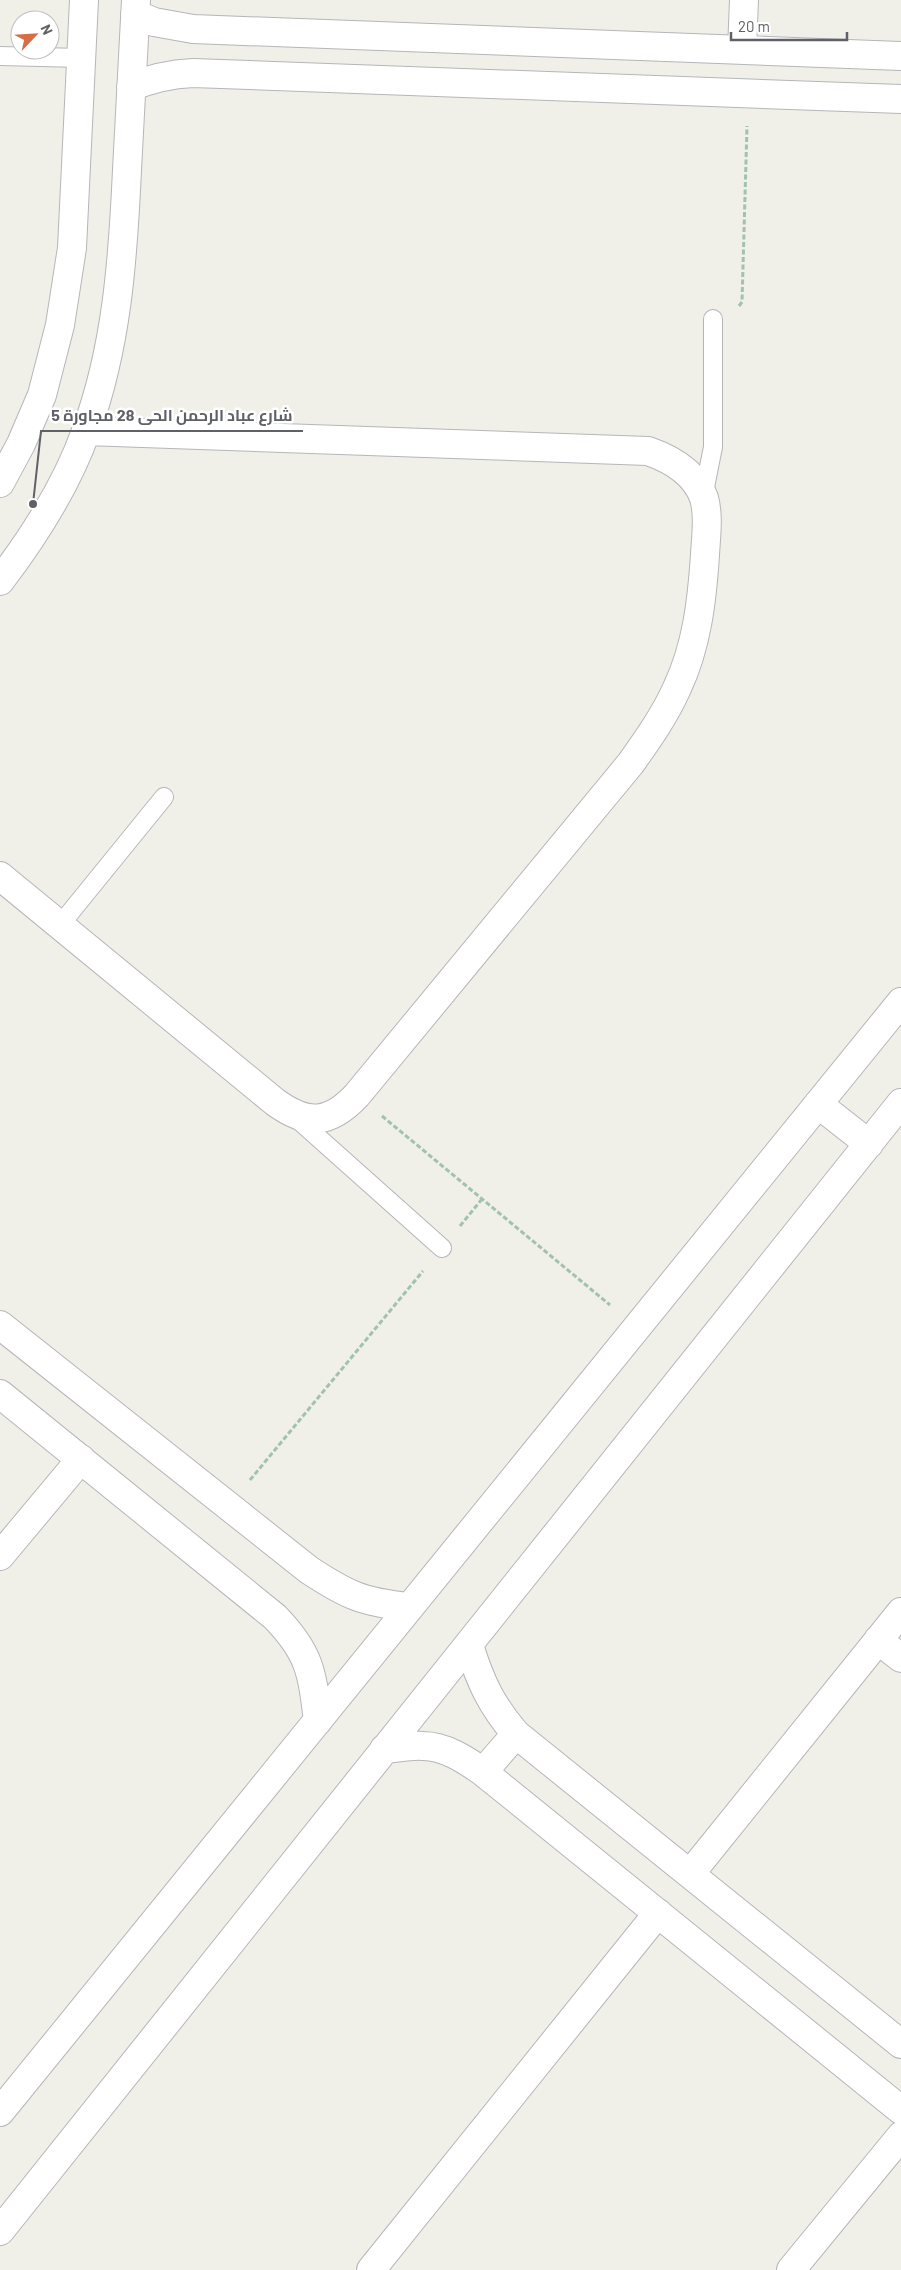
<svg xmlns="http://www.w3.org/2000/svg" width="901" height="2270" font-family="Barlow,Cairo,sans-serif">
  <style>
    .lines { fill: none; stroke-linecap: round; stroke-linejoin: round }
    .lane-casing { stroke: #b5b6bb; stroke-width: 20 }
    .street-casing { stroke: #b5b6bb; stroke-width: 30 }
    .path { stroke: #a1c2b0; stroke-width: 3; stroke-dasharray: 5 2.5; stroke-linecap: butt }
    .lane { stroke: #fff; stroke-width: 18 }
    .street { stroke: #fff; stroke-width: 28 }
    .leader { fill: none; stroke: #606167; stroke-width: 2 }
    .callout-dot { fill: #606167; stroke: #fff; stroke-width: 2 }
    .callout-label { font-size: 16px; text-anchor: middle; font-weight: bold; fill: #606167; stroke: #fff; stroke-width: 5; stroke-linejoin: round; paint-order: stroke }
  </style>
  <rect width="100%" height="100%" fill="#f0efe8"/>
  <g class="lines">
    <g class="lane-casing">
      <path id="lane" d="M0,56l81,2
        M703,497l10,-50v-128
        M60,925l104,-128
        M294,1116l148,132"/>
    </g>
    <g class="street-casing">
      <path id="street" d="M135,14l19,8 39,7 708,27
        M742,50l2,-50
        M131,87c21,-9 40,-13 62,-14l708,26
        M0,483l21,-39 21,-49 18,-70 12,-77 12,-248
        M0,581c35,-46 67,-96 86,-150 31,-84 37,-173 41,-261 3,-57 6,-113 9,-170
        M0,876l275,226c33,24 55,22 82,-7l274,-332c17,-24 34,-48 46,-75 20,-42 25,-88 28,-133 1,-19 4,-39 -1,-57 -9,-26 -33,-39 -56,-47l-562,-20
        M818,1104l51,40
        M0,1325l309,245c38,25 53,32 100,37
        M0,1394l275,223c35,36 37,55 43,104
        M0,1556l81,-97
        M878,1640l23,18
        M469,1645c11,36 22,60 47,89l385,310
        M384,1749c13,-1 27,-4 39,-3 22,0 43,14 60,26l418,338
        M483,1772l33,-38
        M690,1874l211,-262
        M0,2112l901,-1110
        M0,2231l901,-1128
        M371,2270l287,-357
        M791,2270l110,-134"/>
    </g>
    <path class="path" d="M739,306l3,-4 5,-176
      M382,1116l228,189
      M460,1226l22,-27
      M250,1480l173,-209"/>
    <use href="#lane" class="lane"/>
    <use href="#street" class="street"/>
  </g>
  <path class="leader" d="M33 504L41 431H303"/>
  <circle class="callout-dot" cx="33" cy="504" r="5"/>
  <g class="callout-label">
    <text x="172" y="421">شارع عباد الرحمن الحى 28 مجاورة 5</text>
  </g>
  <g transform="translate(35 35) rotate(65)"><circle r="24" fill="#ffffff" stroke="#bfc0c2"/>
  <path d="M0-4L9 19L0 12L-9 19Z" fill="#d76c47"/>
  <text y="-8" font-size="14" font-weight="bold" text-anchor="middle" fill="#606167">N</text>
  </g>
  <path d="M731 32v8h116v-8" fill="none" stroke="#606167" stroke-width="2.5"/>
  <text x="738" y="32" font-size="15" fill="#606167" stroke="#ffffff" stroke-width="4" paint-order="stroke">20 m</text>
</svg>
